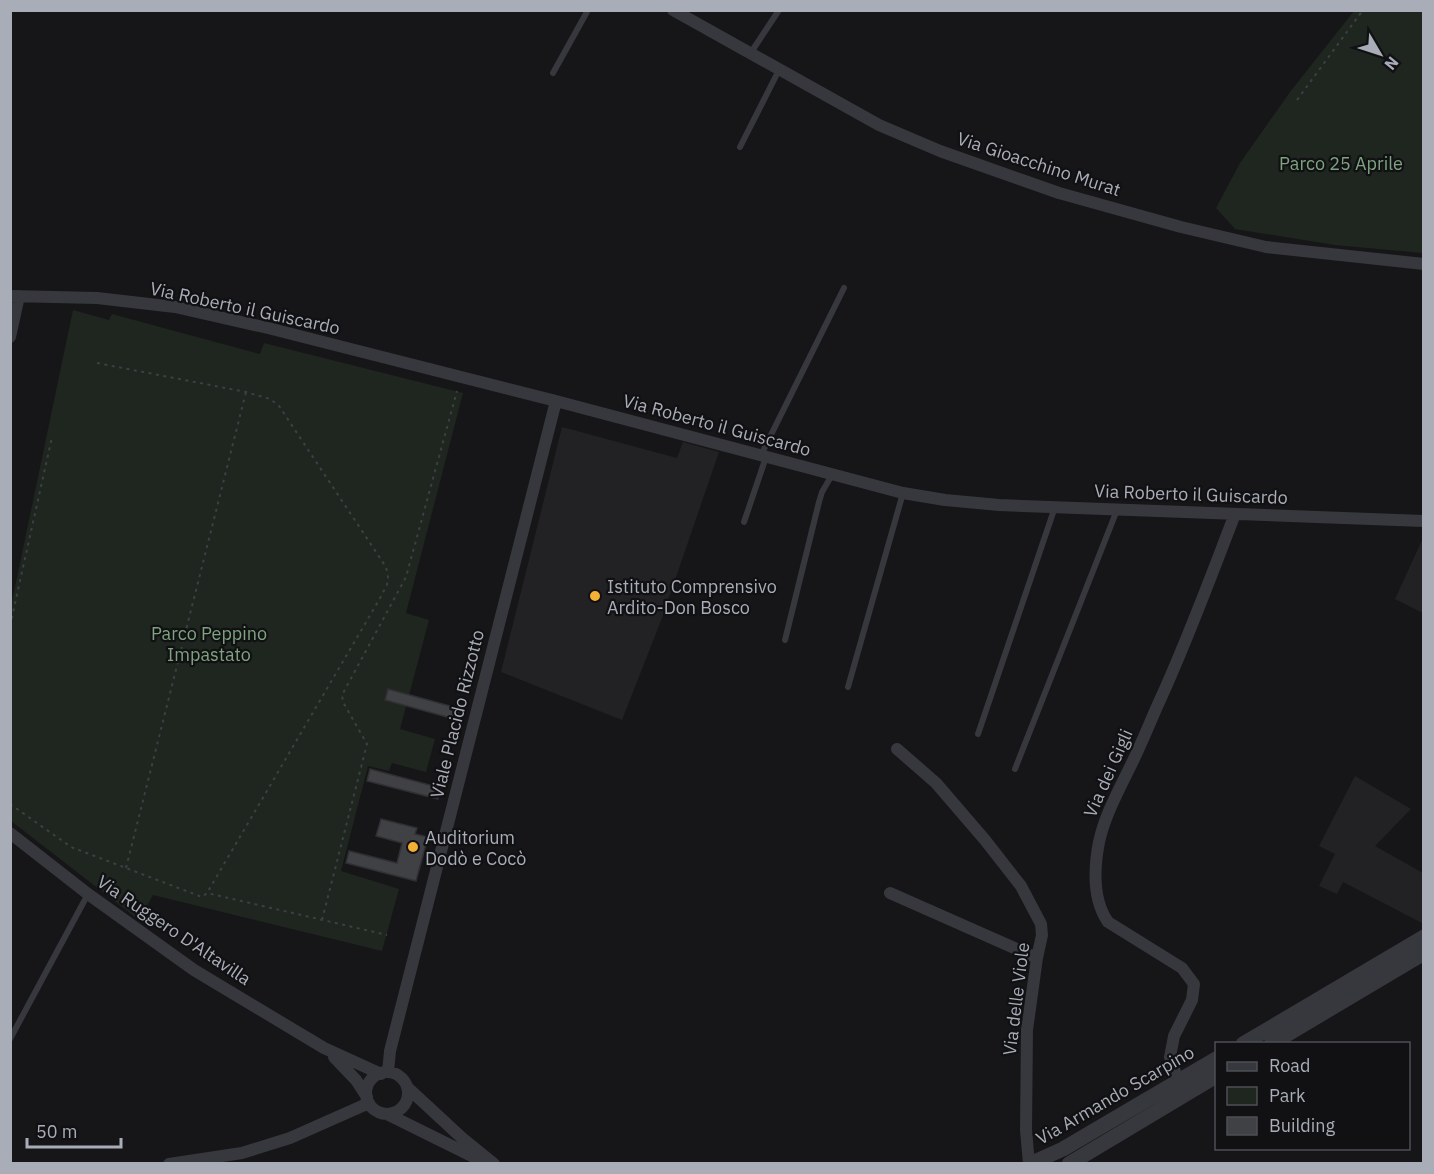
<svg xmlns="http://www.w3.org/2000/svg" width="1434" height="1174" font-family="'IBM Plex Sans',sans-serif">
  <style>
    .built { fill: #222225 }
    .green { fill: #1e261f }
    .building { fill: #404145; stroke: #303034; stroke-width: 1.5 }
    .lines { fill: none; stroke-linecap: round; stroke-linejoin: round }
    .path { stroke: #3d3f44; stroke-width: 2; stroke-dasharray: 3 4.5; stroke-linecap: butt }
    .service { stroke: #37383d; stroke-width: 6 }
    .minor { stroke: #37383d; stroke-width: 12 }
    .tertiary { stroke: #37383d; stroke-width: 15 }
    .poi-dot { fill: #f2b134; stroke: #111113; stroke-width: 2 }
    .labels { text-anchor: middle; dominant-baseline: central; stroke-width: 4.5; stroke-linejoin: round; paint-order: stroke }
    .park-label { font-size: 18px; fill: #7fa381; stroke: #111113 }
    .street-label { font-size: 18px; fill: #a8adb8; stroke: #111113 }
    .poi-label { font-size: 18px; fill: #a8adb8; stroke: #111113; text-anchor: start }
  </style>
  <rect width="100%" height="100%" fill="#161618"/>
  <path class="built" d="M562,427l115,31 6,-16 36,10 -57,166 -40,102 -121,-48z
    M1423,538v75l-28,-14z
    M1355,776l56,33 -36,37 48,27 -1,50 -79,-41 -6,12 -18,-8 16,-32 -16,-8z"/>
  <path class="green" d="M1354,11h69v242l-88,-8 -100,-16 -19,-21 24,-45 50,-71z
    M73,310l36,10 3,-6 148,40 4,-11 199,50 -57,220 23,7 -29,109 35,10 -9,33 -34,-9 -3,8 -21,-5 -27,105 58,18 -17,62 -229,-56 -14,25 -128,-99v-215z"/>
  <path class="building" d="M388,689l73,20 -3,11 -73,-20z
    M370,769l71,19 -3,11 -71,-18z
    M381,819l36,9 -2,6 13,3 -12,44 -70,-18 3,-12 48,12 5,-20 -26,-7z"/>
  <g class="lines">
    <path class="path" d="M1297,100l66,-90
      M97,363l149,29 24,7 9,7 107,161 2,10 -1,8 -8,15 -172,293
      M10,626l42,-189
      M10,804l61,43 131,50 5,-4 180,42
      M126,868l120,-476
      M322,920l45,-176 -24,-42 -1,-7 64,-118 51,-186"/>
    <path class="service" d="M750,54l29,-44
      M553,73l35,-63
      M740,147l39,-77
      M761,455l83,-167
      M744,522l22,-65
      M785,640l34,-138 3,-10 10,-17
      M848,687l55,-194
      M978,734l77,-227
      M1015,769l102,-259
      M10,1039l78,-145"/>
    <path class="minor" d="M673,10l206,115 61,26 119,42 122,34 85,20 158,17
      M10,296l87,2 78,9 93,21 288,73 347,92 42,7 54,5 425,16
      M10,337l9,-41
      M897,749l39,34 49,57 36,46 20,38 1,11 -5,23 -10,72 -1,100 3,34
      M10,833l78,61 106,76 130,78 57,26
      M890,893l147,65
      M334,1057l22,23 11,17
      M388,1072l2,-21 166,-650
      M366 1093a21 21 0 1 1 42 0a21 21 0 1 1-42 0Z
      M1178,1081l-8,-24 4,-21 18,-36 2,-16 -12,-16 -74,-46c-16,-23 -14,-54 -9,-80 6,-27 19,-50 31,-75 11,-22 20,-45 30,-67 28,-61 51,-124 75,-186
      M408,1088l54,50 32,26
      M387,1114l93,46
      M169,1164l73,-11 48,-15 79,-35"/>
    <path class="tertiary" d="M1243,1044l181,-107
      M1271,1044l153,-91
      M1032,1163l31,-14 153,-90
      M1069,1164l147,-88"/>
  </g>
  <g class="poi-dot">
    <circle cx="595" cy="596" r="6"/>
    <circle cx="413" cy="847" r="6"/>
  </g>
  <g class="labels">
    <g class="park-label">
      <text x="1341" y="163">Parco 25 Aprile</text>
      <text x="209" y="633">Parco Peppino<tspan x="209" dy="21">Impastato</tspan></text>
    </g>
    <g class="street-label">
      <text transform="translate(1039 164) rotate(18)">Via Gioacchino Murat</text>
      <text transform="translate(245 308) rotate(12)">Via Roberto il Guiscardo</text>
      <text transform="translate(717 425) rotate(15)">Via Roberto il Guiscardo</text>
      <text transform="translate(1191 494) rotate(2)">Via Roberto il Guiscardo</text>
      <text transform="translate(457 714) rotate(-76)">Viale Placido Rizzotto</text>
      <text transform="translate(1108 773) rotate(-66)">Via dei Gigli</text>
      <text transform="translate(174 930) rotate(34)">Via Ruggero D'Altavilla</text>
      <text transform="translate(1016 999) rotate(-83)">Via delle Viole</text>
      <text transform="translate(1115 1095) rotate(-30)">Via Armando Scarpino</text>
    </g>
    <g class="poi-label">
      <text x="607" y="586">Istituto Comprensivo<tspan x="607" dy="21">Ardito-Don Bosco</tspan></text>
      <text x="425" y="837">Auditorium<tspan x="425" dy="21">Dodò e Cocò</tspan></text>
    </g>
  </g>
  <rect width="1434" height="1174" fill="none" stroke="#a8adb8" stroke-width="24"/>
  <rect x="1215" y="1042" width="195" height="108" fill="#111113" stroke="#4d4f55" stroke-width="1.5"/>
  <rect x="1227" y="1062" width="30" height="9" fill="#37383d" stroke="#4d4f55" stroke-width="1.5"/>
  <text x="1269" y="1072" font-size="18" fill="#a8adb8">Road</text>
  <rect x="1227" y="1087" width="30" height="18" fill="#1e261f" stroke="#4d4f55" stroke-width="1.5"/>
  <text x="1269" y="1102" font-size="18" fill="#a8adb8">Park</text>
  <rect x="1227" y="1117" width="30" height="18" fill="#404145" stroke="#4d4f55" stroke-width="1.5"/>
  <text x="1269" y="1132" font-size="18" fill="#a8adb8">Building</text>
  <g transform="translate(1380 54) rotate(129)" stroke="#111113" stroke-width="4.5" paint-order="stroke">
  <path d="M0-4.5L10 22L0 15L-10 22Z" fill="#a8adb8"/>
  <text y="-9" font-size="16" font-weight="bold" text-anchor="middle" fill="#a8adb8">N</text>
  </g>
  <path d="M27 1138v9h94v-9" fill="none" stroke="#a8adb8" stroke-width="3"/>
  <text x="36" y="1138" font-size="18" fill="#a8adb8" stroke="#111113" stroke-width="4.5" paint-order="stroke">50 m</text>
</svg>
